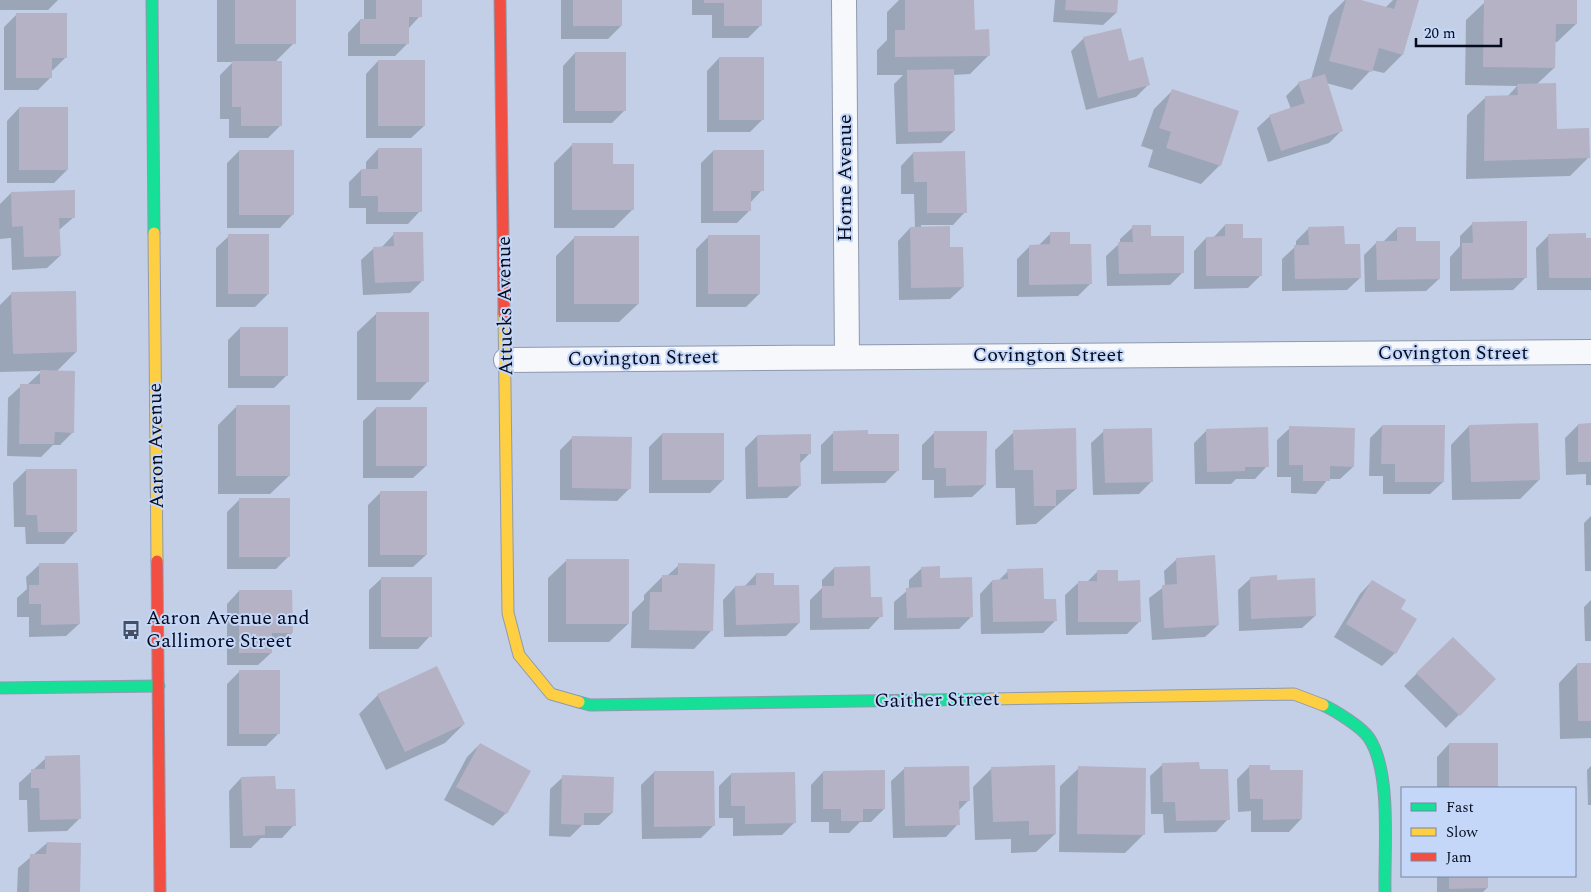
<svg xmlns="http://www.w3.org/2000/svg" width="1591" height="892" font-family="Spectral,serif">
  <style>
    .shadow { fill: #0003 }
    .building { fill: #b5b2c6 }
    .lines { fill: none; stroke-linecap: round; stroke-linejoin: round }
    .street-casing { stroke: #8f9aae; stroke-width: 26 }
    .fast-casing { stroke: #8f9aae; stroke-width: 13 }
    .slow-casing { stroke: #8f9aae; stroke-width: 13 }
    .jam-casing { stroke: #8f9aae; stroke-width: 13 }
    .street { stroke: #f6f8fb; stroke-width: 24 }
    .fast { stroke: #16e098; stroke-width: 11 }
    .slow { stroke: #ffcf43; stroke-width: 11 }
    .jam { stroke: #f24e42; stroke-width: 11 }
    .labels { text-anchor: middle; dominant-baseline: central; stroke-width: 4; stroke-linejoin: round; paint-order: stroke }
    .street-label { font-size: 20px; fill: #040b1e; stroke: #c5d7f8 }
    .poi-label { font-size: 20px; fill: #040b1e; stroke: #c5d7f8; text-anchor: start }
  </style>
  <rect width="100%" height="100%" fill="#c2cfe7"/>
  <path class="shadow" d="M0,0h58l-10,10h-48z
    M217,0h77v43l-19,19 6,63 -13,13h-39v-19h-9v-44l13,-13h-16z
    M364,0h56v16l-12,13v14l-13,13h-47v-23l12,-13h4z
    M561,0h60v26l-13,13h-47z
    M692,0h69v25l-13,13h-36v-23h-20z
    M899,0h74v31l15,25 -18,18 -17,1 1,56 -13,12 -45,1 -2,-60 9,-9h-26v-25l10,-10v-28z
    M1055,0h61v13l-13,12 -50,-3z
    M1345,0h11l29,8 8,-8h25l-16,55 -18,18 -13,-3 -19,20 -26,-7 16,47 -13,13 -61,19 -11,-34 13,-12 21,-7 -5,-13 13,-13 12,-4 18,-63z
    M1576,0v24l-19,18h-3v26l-18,17 20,45 32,28 -18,18 -104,3 1,-64 19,-18h21l10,-11 -52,-1 1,-65 19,-18z
    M17,14l49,43 -13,13h-3v8l-12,12h-34v-63z
    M1120,29l8,33 20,23 -12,12 -50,13 -15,-59 12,-12z
    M575,53l49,58 -12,12h-49v-57z
    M719,58l43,62 -12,12h-43v-61z
    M378,61l46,65 -13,12h-45v-64z
    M1172,91l48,74 -19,19 -53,-17 5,-17 -12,-4 13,-37z
    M19,108l48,62 -13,13h-47v-62z
    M572,145l39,20 22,44 -19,19h-60v-65z
    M378,149l42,62 -12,13h-42v-16h-17v-26l12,-12h5v-8z
    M239,151l53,64 -12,13h-53v-65z
    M713,151l49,39 -12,13v7l-13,13h-36v-60z
    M913,153l52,59 -12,13h-32v3l28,20 14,39 -13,12 -51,1 -1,-59 12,-13h5l-1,-34h-13v-28z
    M11,193l63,24 -15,13 1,26 -13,12 -35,2 -1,-32 -11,1v-35z
    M1473,223l53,54 -13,13 -63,1v-34l10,-11v-10z
    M1225,225l17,14 19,36 -13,13 -54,1v-38l12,-13h7z
    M1133,227l17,10 33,35 -13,13 -63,1 -1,-30 14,-13v-4z
    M1309,228l51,50 -13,12 -65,1v-32l14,-13v-5z
    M1397,228l17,14 25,37 -13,12 -61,1 -1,-37 13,-13 7,-1z
    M1051,233l18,13 21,38 -12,12 -61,1v-38l13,-13h8z
    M394,234l28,47 -12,12 -47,2 -2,-35 13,-12h7z
    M1549,235l42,4v51h-54l-1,-42z
    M229,236l39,58 -13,13h-39v-59z
    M709,236l50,58 -13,13h-50v-58z
    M575,237l63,67 -19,18h-63v-66z
    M12,293l64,59 -20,20 17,60 -13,13h-7l-12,12 -34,-1 1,-58 13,-12 7,-2 14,-13 -42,1v-67z
    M376,314l52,67 -18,19h-53v-68z
    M240,328l47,47 -13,13h-46v-48z
    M237,406l52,70 -19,18h-52v-69z
    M376,408l50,58 -13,12h-50v-57z
    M1578,425h13v60h-5v-11l-20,1 -1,-37z
    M1382,426l61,56 -13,12h-47v-18h-14l1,-38z
    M1469,426l70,54 -19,19 -68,1 -1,-55z
    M1290,428l63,39 -13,12h-12l-12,15 -25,-1v-16h-14v-37z
    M1207,430l60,36 -12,13h-19l-5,5h-36l-1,-41z
    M1104,431l48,50 -13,13 -46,1 -2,-52z
    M834,432l32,3 32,35 -13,13 -64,1v-39z
    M935,432l50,53 -13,12 -38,1v-18h-12v-35z
    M1014,432l62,57 -40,35 -20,1 -1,-37h-19l-1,-38z
    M662,434l61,46 -13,13h-61v-46z
    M757,436l53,17 -11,11 1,22 -13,12 -41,1 -1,-51z
    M573,437l57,51 -13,13 -57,-1v-50z
    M26,470l50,61 -12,13h-38l-1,-17h-11l-1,-44z
    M381,492l45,63 -13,12h-45v-62z
    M239,500l50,56 -13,13h-49v-57z
    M1591,516v55h-6l-1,-48z
    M1177,559l41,66 -13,12 -53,3 -3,-42 16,-12 -1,-15z
    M567,560l61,64 -19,18h-61v-64z
    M39,565l40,59 -13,12 -37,1v-20h-12v-19l10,-9 -1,-12z
    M679,565l33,65 -18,19 -63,-1 1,-36 12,-12v-5l19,-19h4z
    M834,568l35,30 12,18 -12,13 -59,1v-30l12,-12v-8z
    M922,568l17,11 32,38 -12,12 -65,1v-28l15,-13v-9z
    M1008,571l48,49 -13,13 -62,1 -1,-40 12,-13h6z
    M1097,572l20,10 23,39 -13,13 -61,1 -1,-40 13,-12 9,-1z
    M756,574l17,12 26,37 -13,13 -62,1 -1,-37 12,-13h9z
    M382,578l48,58 -12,13h-49v-59z
    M1251,578l25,3 39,35 -13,12 -63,3 -1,-41z
    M1372,581l27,29 16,10 -20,33 -13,13 -48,-29 26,-43z
    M239,591l53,42 -13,12h-8v8l-13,12h-31v-61z
    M1591,600v41h-6l-1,-34z
    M1453,638l41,41 -48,49 -42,-42z
    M1577,664h14v74l-31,1 -1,-56z
    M239,672l40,61 -13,13h-39v-62z
    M378,695l86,29 -19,19 -59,27 -27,-56z
    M480,744l49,27 -23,42 -13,13 -49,-26 23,-43z
    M1449,744h48v44h-60v-31z
    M46,758l34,60 -13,13 -39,1 -1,-32h-8v-17z
    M1163,764l35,6 30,49 -12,13 -52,1 -1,-19h-12l-1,-38z
    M1250,766l19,5 32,48 -12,13h-38v-21l-13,1 -1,-33z
    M1591,766v39h-3l-1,-35z
    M992,768l63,66 -19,18 -25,1v-14l-36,1 -2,-53z
    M1079,768l65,66 -19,19 -66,-1 1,-66z
    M904,769l65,31 -11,11v13l-12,13 -53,1 -2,-57z
    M654,772l59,54 -12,12 -59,1 -1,-54z
    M823,772l61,37 -13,13h-11l-11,11h-20v-11h-18v-37z
    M731,774l63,49 -12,12 -49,1v-18h-14v-32z
    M563,777l49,36 -13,12h-17l-12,12 -21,-1 1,-47z
    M241,778l33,12 20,35 -12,13h-21l-10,10h-21l-1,-57z
    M47,843l32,49h-62l1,-24z
    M1437,876h52l-2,2v10l-4,4h-46z"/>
  <path class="building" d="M235,0h61v44h-61z
    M376,0h46v17h-13v27h-49v-25h16z
    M573,0h49v26h-49z
    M704,0h58v26h-38v-23h-20z
    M905,0h69l1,30 14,-1 1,27 -95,1v-27h10z
    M1066,0h52l-1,13 -52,-3z
    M1346,0h15l33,9 3,-9h22l-16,55 -24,-7 -7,24 -43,-11z
    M1484,0h93v24h-21l-1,44 -72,-1z
    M16,13h51v45h-15v20h-36z
    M1121,28l8,33 14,-4 7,28 -52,13 -15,-61z
    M575,52h51v59h-51z
    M719,57h45v63h-45z
    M378,60h47v66h-47z
    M232,61h50v65h-41v-19h-9z
    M954,69l1,62 -47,1 -1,-62z
    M1325,74l18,57 -62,20 -12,-36 36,-12 -7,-21z
    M1556,83l1,46 32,-1 1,30 -106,3 1,-65 33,-1 -1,-11z
    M1172,89l67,22 -18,55 -55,-18 5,-16 -12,-4z
    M19,107h49v63h-49z
    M572,143h41v21h21v46h-62z
    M378,148h44v64h-44v-16h-17v-27h17z
    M239,150h55v65h-55z
    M713,150h51v41h-13v20h-38z
    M965,151l2,62h-40v-31h-13l-1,-30z
    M75,190v28h-16l2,38 -37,1 -1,-31 -11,1 -1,-35z
    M1527,221v57l-65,1v-36h11l-1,-21z
    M1225,224h18v14h19v38h-56v-39l19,-1z
    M1132,225h19v11h33v37l-65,1 -1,-32h15z
    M950,226v21h13l1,40 -53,1 -1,-61z
    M1344,226l1,18h15l1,34 -66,1 -1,-34h15l-1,-18z
    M1397,227h19v14h24v38l-63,1 -1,-39h21z
    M393,232h30l1,49 -49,2 -2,-36 21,-1z
    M1050,232h20v12h21l1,40 -63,1v-40l21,-1z
    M1586,233v5h5v40h-42l-1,-44z
    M228,234h41v60h-41z
    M708,235h52v59h-52z
    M574,236h65v68h-65z
    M76,291l1,61 -64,2 -2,-62z
    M376,312h53v70h-53z
    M240,327h48v49h-48z
    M40,370l35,1 -1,62 -19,-1 -1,12h-35l1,-60h20z
    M236,405h54v71h-54z
    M376,407h51v59h-51z
    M1538,423l2,57 -69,2 -2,-57z
    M1591,423v39h-13v-38z
    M1382,425h63l-1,57h-49v-18h-14z
    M1289,426l66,2 -1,39 -24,-1v15h-27v-16h-14z
    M1268,427l1,40h-24v4l-38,1 -1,-43z
    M1076,428l1,61 -21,1v16h-22l-1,-36h-19l-1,-40z
    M1152,428l1,54 -48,1 -2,-54z
    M868,430v4h31v37h-66v-40z
    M934,431h53l-1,54 -40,1v-18h-12z
    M662,433h62v47h-62z
    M811,434v20h-11l1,32 -43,1 -1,-52z
    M572,436l60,1 -1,52 -59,-1z
    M26,469h51v63h-39l-1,-17h-11z
    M380,491h47v64h-47z
    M239,498h51v59h-51z
    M1215,555l4,70 -55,3 -2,-43 15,-1 -1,-26z
    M566,559h63v65h-63z
    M39,563h39l2,61 -39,1v-21h-12v-19h10z
    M678,563l37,1 -2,67 -64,-1 1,-38h12v-17h16z
    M870,566l1,31h11l1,20 -61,1v-32h12v-19z
    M940,566v12l32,-1 1,40 -66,1 -1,-30 16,-1 -1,-20z
    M1043,568l1,31h12l1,22 -64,1 -1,-42 16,-1 -1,-10z
    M1097,570h21v11l22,-1 1,42h-63v-41h19z
    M756,573h18v12h25l1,38 -64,2 -1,-39 21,-1z
    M1277,575v5l38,-2 1,38 -65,3 -1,-42z
    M381,577h51v60h-51z
    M1372,580l34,20 -5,9 16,10 -21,35 -50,-30z
    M239,590h53l1,43h-21v20h-33z
    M1453,637l43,42 -36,37 -44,-43z
    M1577,663h14v58h-13z
    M437,666l28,58 -60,28 -28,-58z
    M239,670h41v64h-41z
    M480,743l51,28 -24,43 -51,-27z
    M1449,743h49v45h-49z
    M80,755l1,64 -41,1 -1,-32h-8v-19h14v-13z
    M1199,762l1,7h28l2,51 -54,1 -1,-19h-12l-1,-39z
    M1055,765l1,69 -27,1v-14l-36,1 -2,-55z
    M1249,765h21v5h33l-1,49 -39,1v-21h-13z
    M969,766l1,35h-11l1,24 -55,1 -1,-59z
    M1078,766l68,2 -1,67 -68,-1z
    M885,770v39h-22v12h-22v-12h-18v-38z
    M654,771h60l1,55 -61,1z
    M795,772l1,51 -51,1v-18h-14v-33z
    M562,775l52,2 -1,36h-29v12l-23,-1z
    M275,776l1,13h19l1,37h-31v9l-22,1 -2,-59z
    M47,842l34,1 -1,49h-51l1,-38h16z
    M1449,876h39v12l-39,1z"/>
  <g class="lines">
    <g class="street-casing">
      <path id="street" d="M844,0l3,356
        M506,360l1085,-8"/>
    </g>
    <g class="fast-casing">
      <path id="fast" d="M152,0l2,233
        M0,688l159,-2
        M579,702l11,3 401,-6
        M1323,705c11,5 39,22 46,33 23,34 15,113 16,154"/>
    </g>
    <g class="slow-casing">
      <path id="slow" d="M154,233l3,328
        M504,314l4,299 11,42 32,39 28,8
        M991,699l303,-5 29,11"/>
    </g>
    <g class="jam-casing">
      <path id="jam" d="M500,0l4,314
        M157,561l3,331"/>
    </g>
    <use href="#street" class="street"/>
    <use href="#fast" class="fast"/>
    <use href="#slow" class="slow"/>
    <use href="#jam" class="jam"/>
  </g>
  <defs>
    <g id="bus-bare" transform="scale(1.5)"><path d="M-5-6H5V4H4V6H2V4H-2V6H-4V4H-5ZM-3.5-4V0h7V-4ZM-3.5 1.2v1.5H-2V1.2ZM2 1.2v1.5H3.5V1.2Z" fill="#465064" stroke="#c5d7f8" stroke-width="2.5" paint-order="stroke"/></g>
  </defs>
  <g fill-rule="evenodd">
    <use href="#bus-bare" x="131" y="630"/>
  </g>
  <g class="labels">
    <g class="street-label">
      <text transform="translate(845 178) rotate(-90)">Horne Avenue</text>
      <text transform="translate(505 306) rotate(-91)">Attucks Avenue</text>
      <text x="1453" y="353">Covington Street</text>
      <text x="1048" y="355">Covington Street</text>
      <text transform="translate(643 358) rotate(-1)">Covington Street</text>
      <text transform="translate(156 446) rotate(-91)">Aaron Avenue</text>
      <text transform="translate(937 700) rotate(-1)">Gaither Street</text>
    </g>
    <g class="poi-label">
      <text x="146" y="618">Aaron Avenue and<tspan x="146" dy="23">Gallimore Street</tspan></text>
    </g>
  </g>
  <rect x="1401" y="787" width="175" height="90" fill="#c5d7f8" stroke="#7885a1"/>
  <rect x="1411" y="803" width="25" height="8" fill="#16e098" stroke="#7885a1"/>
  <text x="1446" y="812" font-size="15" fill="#040b1e">Fast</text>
  <rect x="1411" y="828" width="25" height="8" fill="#ffcf43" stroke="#7885a1"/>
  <text x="1446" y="837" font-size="15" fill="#040b1e">Slow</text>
  <rect x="1411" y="853" width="25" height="8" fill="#f24e42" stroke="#7885a1"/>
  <text x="1446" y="862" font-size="15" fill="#040b1e">Jam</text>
  <path d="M1416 38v8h85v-8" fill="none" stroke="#040b1e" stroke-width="2.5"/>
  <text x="1424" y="38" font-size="15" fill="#040b1e" stroke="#c5d7f8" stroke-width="4" paint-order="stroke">20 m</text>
</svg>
